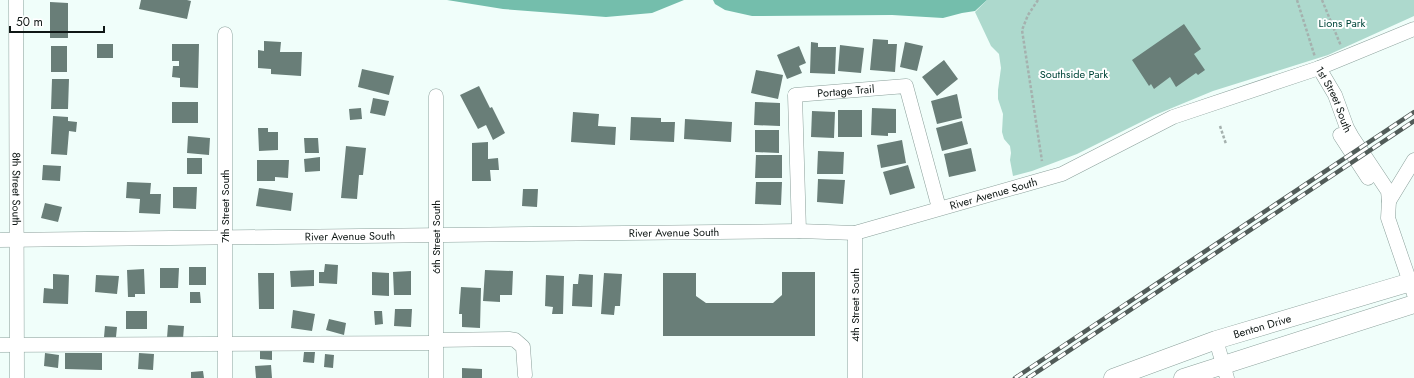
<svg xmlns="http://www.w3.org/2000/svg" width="1414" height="378" font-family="Jost,sans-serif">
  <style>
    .green { fill: #add9cd }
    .water { fill: #74beac }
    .building { fill: #697e78 }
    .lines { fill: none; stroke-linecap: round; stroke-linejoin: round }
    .minor-casing { stroke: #8ba09b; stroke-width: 15 }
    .major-casing { stroke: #8ba09b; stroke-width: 19 }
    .path { stroke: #a5b1ae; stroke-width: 2.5; stroke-dasharray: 3 2; stroke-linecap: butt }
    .minor { stroke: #fff; stroke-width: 14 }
    .major { stroke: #fff; stroke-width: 18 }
    .rail-casing { stroke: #525c59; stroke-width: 4.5 }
    .rail { stroke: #fff; stroke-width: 3; stroke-dasharray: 9; stroke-linecap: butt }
    .labels { text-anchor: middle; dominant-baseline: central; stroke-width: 4; stroke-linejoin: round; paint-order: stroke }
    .park-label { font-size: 11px; fill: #004539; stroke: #fff }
    .street-label { font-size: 11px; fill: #0f1715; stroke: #fff }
  </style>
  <rect width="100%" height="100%" fill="#f0fefa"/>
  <path class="green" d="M987,0h427v16l-86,39 -115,36 -58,24 -78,39 -45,17 -19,5 -3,-16 1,-7 -1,-7 -6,-7 -2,-7 1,-18 -5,-15v-9l3,-22 -2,-14 -8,-8 -16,-34z"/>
  <path class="water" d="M447,0h237l-32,13 -46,4 -103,-8z
    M713,0h274l-12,11 -13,2 -19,5 -51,-3 -140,1 -27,-6 -10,-6z"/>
  <path class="building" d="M141,0h46l4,1 -4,18 -48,-10z
    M50,2l18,1v35h-18z
    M1184,24l17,25 -7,5 11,16 -7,5 -2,-2 -20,14 -6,-10 -16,12 -3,-5 -2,2 -17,-26z
    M873,39l15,1v4h9l-2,28 -25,-2z
    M264,41l17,1 -1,10h22l-1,24 -30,-2v-5l-13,-1v-18l6,1z
    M811,42l7,1v4h18l-1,27 -25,-1z
    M905,42l18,4 -6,25 -17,-4z
    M97,44h16v14h-16z
    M172,44h27l-1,44 -18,-1v-9l-8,-1 1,-11h6v-5h-7z
    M840,45l24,3 -3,25 -23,-2z
    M51,46h16v26h-16z
    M799,46l7,17 -7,3 3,7 -15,6 -10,-24z
    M944,60l14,19 -21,17 -15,-19z
    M362,69l32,7 -5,19 -31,-8z
    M756,70l27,5 -5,24 -27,-6z
    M52,79h17l-1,30h-17z
    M479,86l11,22 2,-1 13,26 -12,7 -7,-15 -8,4 -18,-34z
    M957,94l5,24 -25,6 -6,-23z
    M373,98l16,3 -4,15 -15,-3z
    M172,102h26v21h-26z
    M755,102l25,1v23l-26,-1z
    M361,108l1,11 -12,1 -1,-11z
    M872,108l24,1v24h-8v3l-17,-1z
    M838,110h24v27h-24z
    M812,111l23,1 -1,26 -23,-1z
    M573,112l26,2 -1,12 18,1 -1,18 -44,-3z
    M53,116l15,1v4l9,1 -1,10 -7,-1 -2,24 -16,-1z
    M631,117l30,1v4h14l-1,20 -44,-2z
    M685,119l47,3 -1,20 -47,-3z
    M962,121l6,23 -26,7 -6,-23z
    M258,128h10v4h10v18l-19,1z
    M755,130h24v23l-24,-1z
    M188,136l22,2 -1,17 -22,-2z
    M304,138h14l1,15h-14z
    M902,140l4,23 -25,5 -4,-23z
    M488,142v17l10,-1 1,12h-9l1,11h-19v-38z
    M346,146l20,2 -3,27h-4l-2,24 -16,-1z
    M971,148l5,23 -27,6 -5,-23z
    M818,151l26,1 -1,22h-26z
    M756,155h26v23h-27z
    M320,157v14l-15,1 -1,-13z
    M187,158h15v16h-15z
    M257,160h32l-1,18 -13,-1v4h-18z
    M43,165l18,1 -1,15 -18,-1z
    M908,165l7,23 -25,7 -7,-23z
    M818,179l27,1 -2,24 -26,-2z
    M127,182l24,1 -1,11h11l-1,20 -21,-1 1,-14 -14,-1z
    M756,182h26l-1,23 -26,-1z
    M173,187h24l-1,22 -23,-1z
    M259,188l34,5 -2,18 -35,-5z
    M523,189h15l-1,18 -15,-1z
    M45,203l17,4 -4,15 -17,-4z
    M325,264l13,1 -1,19 -18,-1v-11h5z
    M189,267h17v18h-17z
    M160,268h19l-1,20h-18z
    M144,269l1,25h-10v3h-7l-1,-27z
    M314,270v16l-23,1 -1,-16z
    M485,270l28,1 -1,24h-12v7l-17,-1z
    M411,271v24h-17l-1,-23z
    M372,272l17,1v23l-17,-1z
    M782,272h33v64h-152v-63h33v23l10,7h67l9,-8z
    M258,273h16v36h-15z
    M604,273l18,1 -2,32h-5l-1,9 -13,-1z
    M53,274l16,1 -1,29 -25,-1 1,-15 9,1z
    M579,274l14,1 -1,32 -20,-1 1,-22h5z
    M96,275l23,1 -2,18 -22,-2z
    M546,275l18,1 -1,38h-11l1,-7 -8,-1z
    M461,287l20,1 -1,40 -18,-1v-13h-3z
    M190,292h10l1,11h-11z
    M395,309h17l-1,18 -17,-1z
    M293,310l22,4 -3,17 -21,-3z
    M126,311h21v18h-21z
    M374,311h8l1,13 -8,1z
    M329,319l17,4 -2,12 -18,-5z
    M168,325l16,1 -1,13 -16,-1z
    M105,326l12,1 -1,10h-12z
    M260,350h12v10l-12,-1z
    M304,352h11l-1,11 -11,-1z
    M45,353l14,2 -1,13 -14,-2z
    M65,353h37v17l-37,-1z
    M139,353l15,1 -1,16 -15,-1z
    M325,354l9,1 -1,13 -9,-1z
    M271,365l1,13h-16l-1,-12z
    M462,368l20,1v9h-20z
    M203,371l1,7h-13v-6z"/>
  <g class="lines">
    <g class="minor-casing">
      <g id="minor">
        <path id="s1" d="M16,0l1,378"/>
        <path d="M225,34v344"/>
        <path id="s2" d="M1319,68l16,27 12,33 5,9 36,54 1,10 -1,17 26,76"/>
        <path d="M436,96v282"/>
        <path d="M1340,135l28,43"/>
        <path d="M1389,201l25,-41"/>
        <path id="s3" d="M799,231l-4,-136 111,-9 33,122"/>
        <path id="s4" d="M0,240l799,-9 56,2 207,-59 111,-57 146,-49 95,-39"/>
        <path d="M436,340l73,-1 6,1 8,7 2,28"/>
        <path d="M1216,340l11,38"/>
        <path d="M0,345l436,-2"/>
        <path d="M855,378v-145"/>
      </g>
    </g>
    <g class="major-casing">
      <g id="major">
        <path id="s5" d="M1113,378l103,-38 198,-59"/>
        <path d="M1183,378l231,-74"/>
      </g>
    </g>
    <path class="path" d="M1038,0l-10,15 -6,15 20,131
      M1297,0l18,57
      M1322,0l19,46
      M1220,126l6,18"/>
    <use href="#minor" class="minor"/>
    <use href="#major" class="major"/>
    <g class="rail-casing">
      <path id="rail" d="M1015,378l399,-266
        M1028,378l386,-257"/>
    </g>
    <use href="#rail" class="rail"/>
  </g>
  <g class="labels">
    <g class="park-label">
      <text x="1342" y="23">Lions Park</text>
      <text x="1074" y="74">Southside Park</text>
    </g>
    <g class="street-label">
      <text stroke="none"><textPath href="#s3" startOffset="187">Portage Trail</textPath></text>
      <text stroke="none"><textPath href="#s2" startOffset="35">1st Street South</textPath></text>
      <text stroke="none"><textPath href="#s1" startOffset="189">8th Street South</textPath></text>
      <text stroke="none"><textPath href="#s4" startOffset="999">River Avenue South</textPath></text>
      <text transform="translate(225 206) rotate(-90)">7th Street South</text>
      <text stroke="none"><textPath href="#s4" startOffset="674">River Avenue South</textPath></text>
      <text stroke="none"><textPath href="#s4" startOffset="350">River Avenue South</textPath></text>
      <text transform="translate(436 237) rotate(-90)">6th Street South</text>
      <text transform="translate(855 305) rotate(-90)">4th Street South</text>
      <text stroke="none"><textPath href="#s5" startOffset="158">Benton Drive</textPath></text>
    </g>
  </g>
  <path d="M10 26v6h94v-6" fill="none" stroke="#0f1715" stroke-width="2"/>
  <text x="16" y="26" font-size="12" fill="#0f1715" stroke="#ffffff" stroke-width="3" paint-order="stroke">50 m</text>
</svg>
